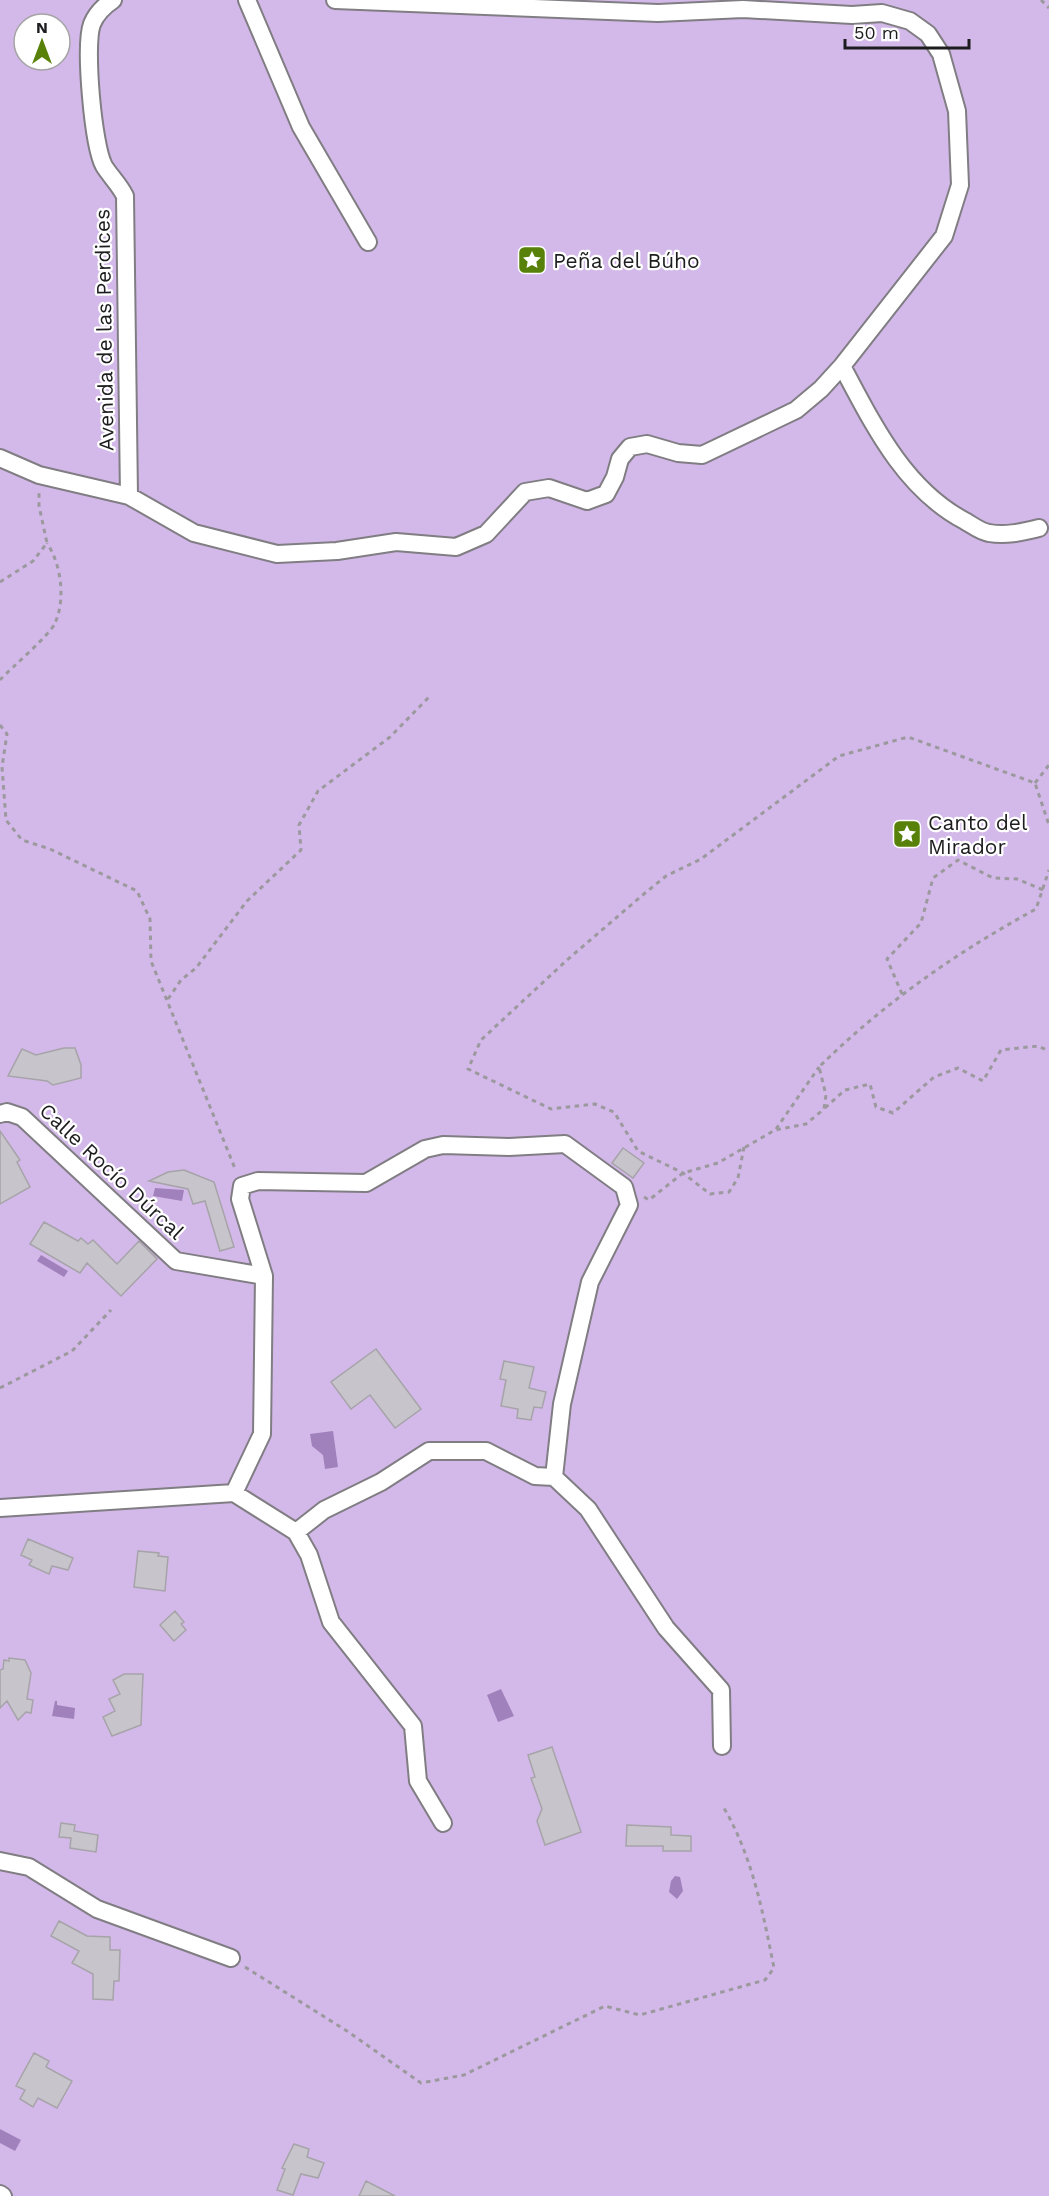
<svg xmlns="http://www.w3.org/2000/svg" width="1049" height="2196" font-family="'Work Sans',sans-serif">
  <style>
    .green { fill: #d3b9e9; fill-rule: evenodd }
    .water { fill: #a181bb }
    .building { fill: #c8c4cb; stroke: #a6a3a9; stroke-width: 1.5 }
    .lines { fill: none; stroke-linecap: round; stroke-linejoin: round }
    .minor-casing { stroke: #807d83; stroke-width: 20 }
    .path { stroke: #9c999e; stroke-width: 3; stroke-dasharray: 4.5 4.5; stroke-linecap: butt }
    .minor { stroke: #fff; stroke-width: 16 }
    .labels { text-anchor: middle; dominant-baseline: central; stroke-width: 4.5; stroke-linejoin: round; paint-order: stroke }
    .poi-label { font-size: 21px; fill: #1d1c1e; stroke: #fff; text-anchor: start }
    .street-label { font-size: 21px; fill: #1d1c1e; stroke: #fff }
  </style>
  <rect width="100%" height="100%" fill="#f0ecf3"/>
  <path class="green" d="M0,0h1049v2196h-1049zM24,24h36v36h-36z"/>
  <path class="water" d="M155,1188l29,2 -2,11 -29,-5z
    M41,1255l27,16 -4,6 -27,-16z
    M333,1431l5,36 -13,2 -2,-14 -11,-9 -2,-12z
    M501,1689l13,27 -16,6 -11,-27z
    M55,1701h2v4l18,3 -1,11 -22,-3z
    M675,1876l5,1 3,14 -6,8 -8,-7 2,-11z
    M0,2129l21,11 -6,11 -15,-8z"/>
  <path class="building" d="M64,1048h11l6,17v13l-28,7 -6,-4 -39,-5 14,-27 14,6z
    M0,1131l20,29 -3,2 13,25 -30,17z
    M623,1148l21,15 -11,15 -21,-15z
    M184,1170l30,12 20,65 -14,4 -15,-50 -12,3 -5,-15 -39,-8 19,-9z
    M44,1222l34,19 3,-3 7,6 5,-4 24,24 22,-23 18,18 -36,37 -34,-33 -7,10 -50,-29z
    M376,1349l45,60 -26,19 -25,-33 -19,14 -20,-27z
    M504,1361l30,6 -5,21 17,4 -4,16 -8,-1 -3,13 -14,-2 1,-9 -17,-3 5,-26 -6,-1z
    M28,1539l45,19 -5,12 -16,-4 -3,8 -20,-9 3,-5 -11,-5z
    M138,1551l21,2 -1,3 10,1 -3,34 -31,-4z
    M175,1611l9,11 -3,2 5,6 -12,11 -14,-16z
    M9,1658l16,2 6,13 -4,26 6,1 -2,13 -5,-1 -8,8 -11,-19 -7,7v-38l3,-1 1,-9 5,1z
    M124,1674h19l-2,51 -29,11 -9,-19 12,-6 -6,-12 11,-5 -7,-14z
    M552,1747l29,85 -36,13 -8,-24 5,-12 -11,-31 4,-1 -7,-22z
    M61,1823l14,2 -1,6 24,4 -2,17 -26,-4 1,-10 -12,-1z
    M627,1825l44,2v8l20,1v15h-28v-5h-37z
    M59,1921l28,15 23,1v13h10l-1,31h-5l-1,19 -20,-1v-25l-21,-11 7,-12 -28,-15z
    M34,2053l15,8 -3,6 26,14 -15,27 -19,-10 -5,9 -13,-8 5,-9 -9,-4z
    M294,2144l15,5 -2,8 17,6 -6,15 -17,-4 -8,21 -16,-5 8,-21 -3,-1z
    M366,2181l29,15h-36z"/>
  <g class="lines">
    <g class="minor-casing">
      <path id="minor" d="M113,0c-9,6 -17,14 -21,24 -8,21 1,122 12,142 7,11 15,18 21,30l4,300
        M247,0l54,127 67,115
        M842,366c31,58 62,123 123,155 7,4 16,11 24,12 18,3 33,-1 50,-5
        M0,458l39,17 90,21 65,37 83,21 60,-3 59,-9 60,5 30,-13 39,-42 24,-4 38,13 19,-7 9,-17 5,-18 10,-12 17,-3 31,9 24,2 94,-45 25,-21 21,-23 102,-130 16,-51 -3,-74 -16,-57 -13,-20 -18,-13 -28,-8 -30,2 -109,-6 -85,4 -323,-13
        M0,1114l7,-2 15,5 154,144 88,15
        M234,1493l62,39 13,23 22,67 82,104 5,55 25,42
        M0,1508l234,-15 28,-59 2,-158 -24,-77 2,-13 16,-5 108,2 59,-34 18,-4 66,2 56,-3 59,43 5,18 -39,77 -28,122 -8,73 34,32 78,119 55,62 1,56
        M296,1532l28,-22 57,-28 48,-31h57l49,25 19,1
        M0,1861l29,6 68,42 134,49
        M0,2194l3,2"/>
    </g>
    <path class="path" d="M1041,0l8,8
      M0,582l33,-21 14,-18 -8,-37v-14
      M0,680c11,-12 50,-45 55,-57 11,-24 6,-59 -8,-80
      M0,725l7,9 -5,33 4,53 16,20 28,9 87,42 13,28 1,42 85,210
      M1035,783l14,-18
      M902,994l-15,-35 34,-36 12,-45 25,-18 35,18 24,1 26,11
      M168,999l13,-19 15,-12 51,-67 54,-51 -2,-25 19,-34 72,-54 41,-42
      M825,1108l20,-18 25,-6 6,23 17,6 41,-36 24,-9 25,13 18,-31 37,-4 11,5
      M776,1129l43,-62
      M744,1147l-6,31 -9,14 -19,2 -27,-21 -45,-22 -24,-39 -19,-8 -44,5 -83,-40 13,-29 86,-80 78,-67 21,-17 35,-17 138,-103 69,-19 127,46 14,42
      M644,1197l5,3 34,-27 35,-10 57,-33 31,-6 18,-15 2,-14 -7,-28c65,-64 138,-115 217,-158l13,-39
      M0,1388l72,-37 39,-41
      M245,1967l102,64 74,52 43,-8 141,-69 35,9 125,-35 9,-12c-11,-55 -21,-110 -50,-160"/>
    <use href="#minor" class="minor"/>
  </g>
  <defs>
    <g id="sight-square" transform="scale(1.5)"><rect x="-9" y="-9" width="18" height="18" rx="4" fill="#578108" stroke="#fff"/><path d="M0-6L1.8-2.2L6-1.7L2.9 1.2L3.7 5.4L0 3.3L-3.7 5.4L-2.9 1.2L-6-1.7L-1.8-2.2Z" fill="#fff"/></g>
  </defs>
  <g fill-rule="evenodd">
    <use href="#sight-square" x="532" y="260"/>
    <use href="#sight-square" x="907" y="834"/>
  </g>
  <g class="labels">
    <g class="poi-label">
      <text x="553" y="260">Peña del Búho</text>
      <text x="928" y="822">Canto del<tspan x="928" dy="24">Mirador</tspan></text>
    </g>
    <g class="street-label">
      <text transform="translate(104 330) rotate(-91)">Avenida de las Perdices</text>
      <text transform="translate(112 1171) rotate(43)">Calle Rocío Dúrcal</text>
    </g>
  </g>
  <g transform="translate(42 42)"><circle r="28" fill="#ffffff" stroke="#a5a4a5" stroke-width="1.5"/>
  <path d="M0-4.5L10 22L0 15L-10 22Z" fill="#578108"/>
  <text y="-9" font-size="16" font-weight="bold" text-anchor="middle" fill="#1d1c1e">N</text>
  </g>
  <path d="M845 39v9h124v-9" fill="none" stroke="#1d1c1e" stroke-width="3"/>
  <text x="854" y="39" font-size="18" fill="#1d1c1e" stroke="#ffffff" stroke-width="4.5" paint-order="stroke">50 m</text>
</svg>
